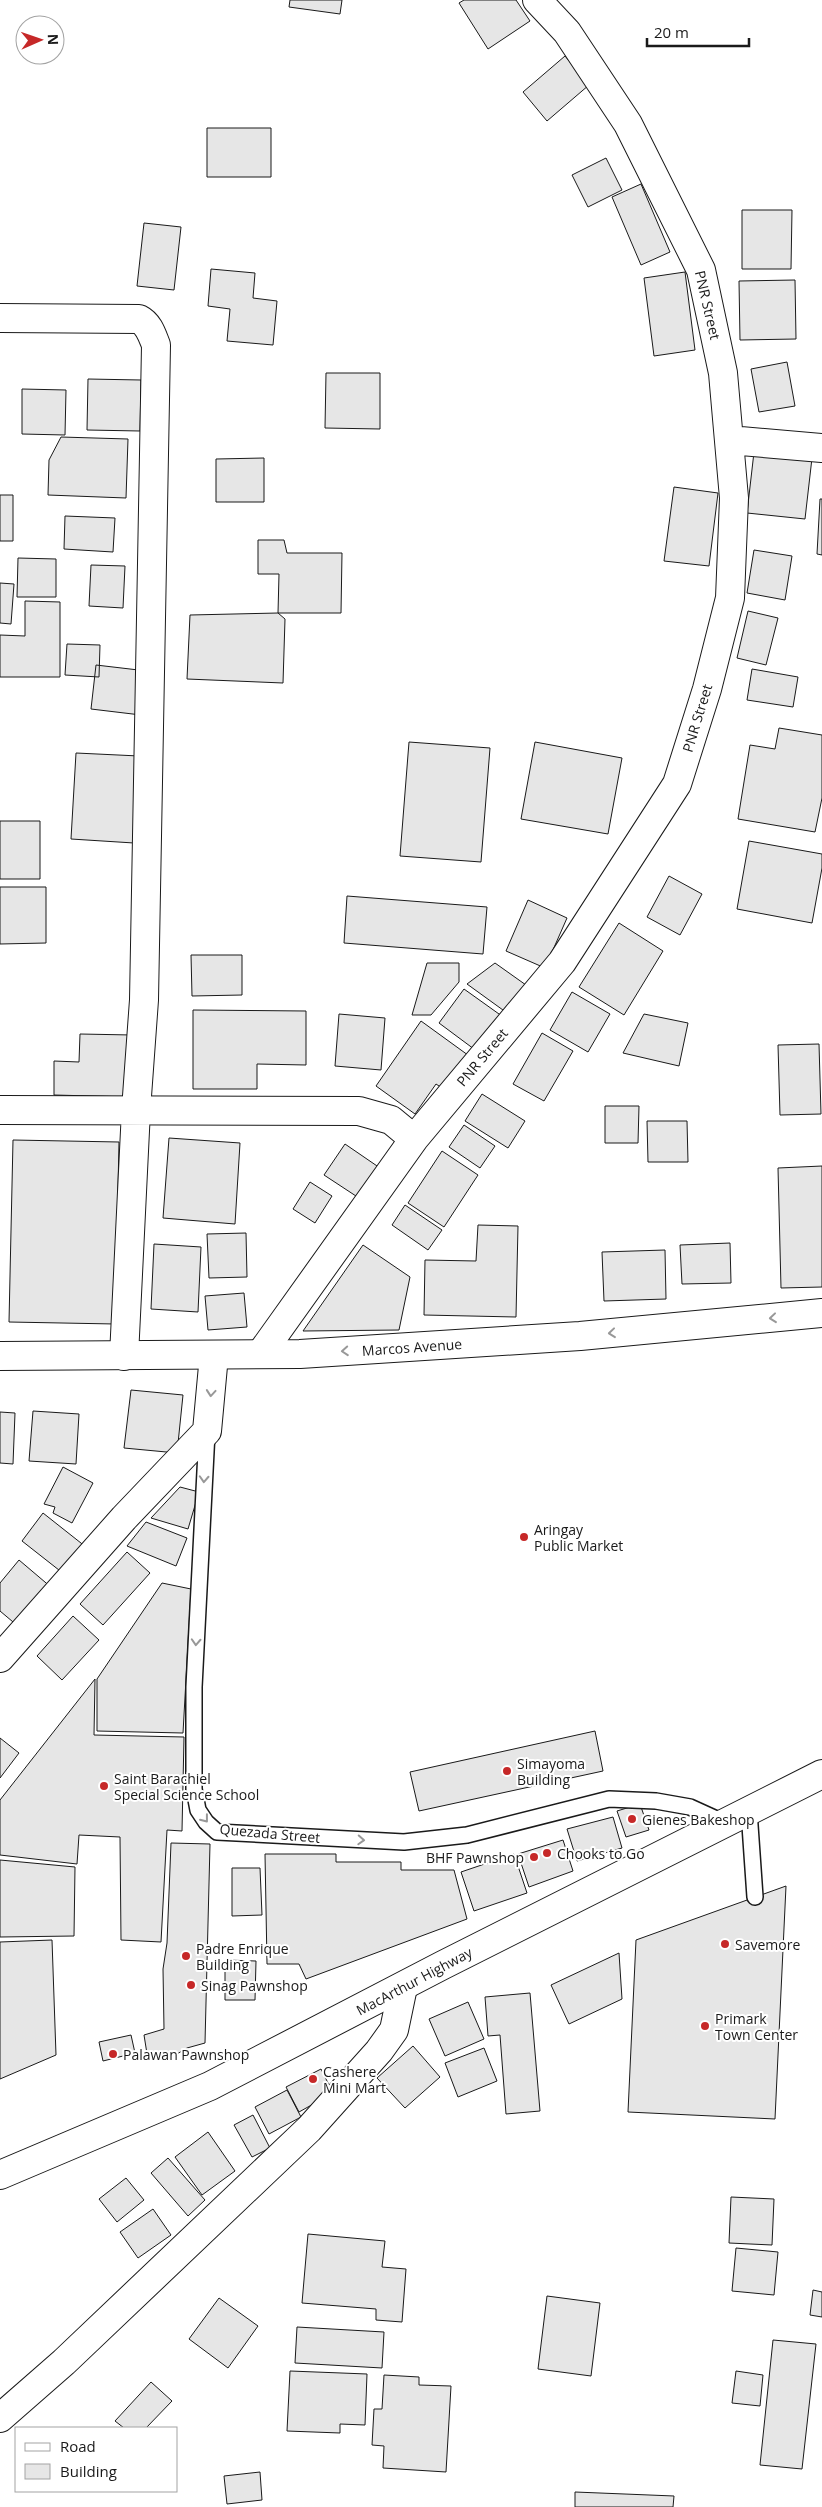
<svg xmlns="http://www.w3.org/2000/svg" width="822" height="2507" font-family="'Open Sans',sans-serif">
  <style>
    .building { fill: #e6e6e6; stroke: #1a1a1a }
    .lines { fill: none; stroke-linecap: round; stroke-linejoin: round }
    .service-casing { stroke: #1a1a1a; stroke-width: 18 }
    .minor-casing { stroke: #1a1a1a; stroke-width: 30 }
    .tertiary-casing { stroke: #1a1a1a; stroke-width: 30 }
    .trunk-casing { stroke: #1a1a1a; stroke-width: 30 }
    .service { stroke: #fff; stroke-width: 15 }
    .minor { stroke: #fff; stroke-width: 28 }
    .tertiary { stroke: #fff; stroke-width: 28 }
    .trunk { stroke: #fff; stroke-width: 28 }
    .oneway { stroke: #989898 }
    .poi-dot { fill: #c62828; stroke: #fff; stroke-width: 2 }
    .labels { text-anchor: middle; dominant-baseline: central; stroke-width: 4; stroke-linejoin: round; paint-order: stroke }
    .street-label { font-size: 14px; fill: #1a1a1a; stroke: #fff }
    .poi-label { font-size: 14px; fill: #1a1a1a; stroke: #fff; text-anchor: start }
  </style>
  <rect width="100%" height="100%" fill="#fff"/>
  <path class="building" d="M290,0h52l-2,14 -51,-7z
    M464,0h52l14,21 -42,28 -29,-46z
    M565,56l24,29 -42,36 -24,-29z
    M207,128h64v49h-64z
    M606,158l16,32 -34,17 -16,-32z
    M641,184l29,68 -29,13 -29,-68z
    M742,210h50l-1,59h-49z
    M144,223l37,4 -7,63 -37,-4z
    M211,269l44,4 -2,25 24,3 -4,44 -46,-4 3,-32 -22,-3z
    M685,272l10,78 -41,6 -10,-78z
    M795,280l1,59 -56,1 -1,-59z
    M787,362l8,44 -36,6 -8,-43z
    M326,373h54v56l-55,-1z
    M88,379l53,1 -1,51 -53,-1z
    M22,389l44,1 -1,45 -43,-1z
    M61,437l67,2 -2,59 -78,-3 1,-35z
    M754,452l58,6 -7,61 -58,-6z
    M264,458v44h-48v-43z
    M674,487l44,6 -9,73 -45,-5z
    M0,495h13v46h-13z
    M820,499h2v56l-5,-1z
    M65,516l50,2 -2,34 -49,-3z
    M258,540h26l3,13h55l-1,60h-63l1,-39h-21z
    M754,550l38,6 -7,44 -38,-7z
    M18,558l38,1v38h-39z
    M91,565l34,1 -2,42 -34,-2z
    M0,583l14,1 -3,40 -11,-1z
    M25,601l35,1v75h-60v-42l25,1z
    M748,611l30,7 -12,47 -29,-7z
    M278,613l7,6 -2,64 -96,-4 3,-64z
    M67,644l33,1 -1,32 -34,-2z
    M96,665l51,6 -6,44 -50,-6z
    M752,669l46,8 -5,30 -46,-7z
    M779,728l43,7v63l-7,34 -77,-13 12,-74 25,4z
    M409,742l81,6 -9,114 -81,-6z
    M535,742l87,16 -14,76 -87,-15z
    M76,753l63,3 -5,87 -63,-4z
    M0,821h40v58h-40z
    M749,841l73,13v14l-10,55 -75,-14z
    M669,876l33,18 -22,41 -33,-18z
    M0,887h46v56l-46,1z
    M347,896l140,11 -4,47 -139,-11z
    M528,900l39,18 -22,50 -39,-17z
    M619,923l44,28 -39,64 -45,-28z
    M191,955h51v40l-50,1z
    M427,963h32v19l-28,33h-19z
    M495,963l38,27 -19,28 -47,-34z
    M464,989l42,30 -24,36 -43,-32z
    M572,992l38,22 -22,38 -38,-22z
    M193,1010l113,1v54l-49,-1v25h-64z
    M339,1014l46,4 -4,52 -46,-4z
    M644,1014l44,9 -9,43 -56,-13z
    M421,1021l51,37 -24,34 -12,-8 -21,30 -39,-28z
    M542,1033l31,18 -29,50 -31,-17z
    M80,1034l52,1 -1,62 -77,-2v-34l25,1z
    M819,1044l2,70 -41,1 -2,-70z
    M482,1094l43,27 -17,27 -43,-27z
    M605,1106h34l-1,37h-33z
    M647,1121h40l1,41h-40z
    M464,1125l31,21 -15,22 -31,-21z
    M169,1138l71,5 -5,81 -72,-6z
    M13,1140l106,2 -4,182 -106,-2z
    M345,1144l35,24 -21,30 -35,-23z
    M442,1151l36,24 -34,52 -36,-24z
    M822,1166v121l-41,1 -3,-120z
    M310,1182l22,14 -17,27 -22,-14z
    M405,1205l37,25 -14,20 -36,-25z
    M478,1225l40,1 -2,91 -92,-2 1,-55 51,1z
    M246,1233l1,44 -38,1 -2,-44z
    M730,1243l1,40 -49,1 -2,-39z
    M154,1244l47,3 -3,65 -47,-3z
    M363,1245l47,32 -11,53 -96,1z
    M665,1250l1,49 -62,2 -2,-49z
    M244,1293l3,34 -39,3 -3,-34z
    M131,1390l52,5 -6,58 -53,-5z
    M33,1411l46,3 -3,50 -47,-3z
    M0,1412l15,1 -2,51 -13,-1z
    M63,1467l30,16 -21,40 -19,-10 2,-6 -11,-3z
    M180,1487l19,5 -11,37 -37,-11z
    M43,1513l43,34 -22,27 -42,-33z
    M146,1522l41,16 -11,28 -49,-20z
    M127,1552l23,21 -47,52 -23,-21z
    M19,1560l33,28 -33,39 -19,-16v-28z
    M162,1583l29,6 -8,144 -86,-2v-52z
    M73,1616l26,24 -37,40 -25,-24z
    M95,1679l-1,56 90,2 -2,94 -15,-1 -6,112 -40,-2 -1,-103 -41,-2 -2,29 -77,-9v-55z
    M595,1731l8,40 -184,40 -9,-39z
    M0,1738l19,15 -19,25z
    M640,1804l9,26 -23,7 -9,-26z
    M613,1817l9,31 -45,13 -10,-32z
    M563,1840l10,31 -44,16 -11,-33z
    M171,1843l39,1 -5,199 -18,5 -15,9 -24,3 -4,-25 20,-6 -1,-60 4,-26z
    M265,1854h71v8h65v8h53l13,49 -161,60 -7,-15h-32z
    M514,1854l13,39 -53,18 -13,-39z
    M0,1860l75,7 -1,69 -74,1z
    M232,1868h28l2,47 -30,1z
    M786,1886l-11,233 -147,-7 8,-172z
    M52,1940l4,115 -56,24v-137z
    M619,1953l3,46 -53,25 -18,-39z
    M225,1960l31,1 -1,39h-30z
    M530,1993l10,118 -34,3 -6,-79 -12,1 -3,-39z
    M468,2002l16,37 -39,17 -16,-37z
    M131,2035l4,18 -32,8 -4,-19z
    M413,2046l27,31 -35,31 -28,-30z
    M484,2048l13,33 -39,16 -13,-34z
    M321,2069l12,24 -34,19 -13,-25z
    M287,2090l14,27 -32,17 -14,-27z
    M253,2115l17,33 -18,9 -18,-32z
    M208,2132l27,39 -33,24 -27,-38z
    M168,2158l37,42 -17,16 -37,-43z
    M126,2178l18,22 -27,22 -18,-23z
    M731,2197l43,2 -2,46 -43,-2z
    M153,2209l18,26 -33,23 -18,-26z
    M308,2234l77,7 -3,26 24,2 -4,53 -26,-2v-11l-74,-6z
    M736,2248l42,4 -4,43 -42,-4z
    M813,2290l9,2v25l-12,-2z
    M547,2296l53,7 -9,73 -53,-7z
    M219,2298l39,28 -30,42 -39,-29z
    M297,2327l87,5 -2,36 -87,-5z
    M773,2340l43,4 -14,125 -42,-4z
    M290,2371l77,3 -2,51 -25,-1v9l-53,-2z
    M736,2371l27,4 -3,31 -28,-3z
    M384,2375l35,2v8l32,1 -5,86 -63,-4 1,-22 -12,-1 2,-36h8z
    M151,2382l21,19 -26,27h-22l-9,-7z
    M260,2472l2,28 -35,4 -3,-28z
    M575,2492l99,4 -1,11h-98z"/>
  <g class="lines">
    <g class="service-casing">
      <path id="service" d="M207,1432l-13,255v102l4,21 8,12 11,10 187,10 63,-7 142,-36 47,2 34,6 33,15
        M749,1811l6,86"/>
    </g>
    <g class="minor-casing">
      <path id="minor" d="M0,318l139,1c10,5 13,16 17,26l-12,655 -8,110 -12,246
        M729,440l93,8
        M0,1110l359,1 32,9 23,19
        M262,1352l152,-213 148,-177 115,-178 30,-95 23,-91 4,-100 -11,-125 -22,-103 -73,-146 -61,-92 -30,-32
        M0,1658l124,-140 83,-87 7,-76
        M0,2418l64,-56 245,-233 70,-78 15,-21 9,-43"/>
    </g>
    <g class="tertiary-casing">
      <path id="tertiary" d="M0,1356l300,-2 280,-18 242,-23"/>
    </g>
    <g class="trunk-casing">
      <path id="trunk" d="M0,2175l210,-89 233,-121 379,-191"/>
    </g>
    <use href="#service" class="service"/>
    <use href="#minor" class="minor"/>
    <use href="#tertiary" class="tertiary"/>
    <use href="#trunk" class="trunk"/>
  </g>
  <defs><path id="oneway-chevron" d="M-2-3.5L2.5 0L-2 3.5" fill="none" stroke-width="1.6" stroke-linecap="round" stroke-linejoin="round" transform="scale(1.25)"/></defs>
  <g class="oneway">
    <use href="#oneway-chevron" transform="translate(773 1318) rotate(174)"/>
    <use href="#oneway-chevron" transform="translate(612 1333) rotate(174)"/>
    <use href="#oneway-chevron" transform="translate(345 1351) rotate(176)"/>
    <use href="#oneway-chevron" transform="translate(211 1393) rotate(95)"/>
    <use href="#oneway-chevron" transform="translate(204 1479) rotate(93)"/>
    <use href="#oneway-chevron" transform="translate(196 1642) rotate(93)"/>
    <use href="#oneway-chevron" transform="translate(205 1819) rotate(52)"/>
    <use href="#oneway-chevron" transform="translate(361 1840) rotate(3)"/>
  </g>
  <g class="poi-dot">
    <circle cx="524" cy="1537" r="5"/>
    <circle cx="507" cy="1771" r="5"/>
    <circle cx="104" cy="1786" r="5"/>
    <circle cx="632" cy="1819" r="5"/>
    <circle cx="547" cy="1853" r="5"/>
    <circle cx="534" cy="1857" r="5"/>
    <circle cx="725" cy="1944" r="5"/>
    <circle cx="186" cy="1956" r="5"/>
    <circle cx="191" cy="1985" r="5"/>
    <circle cx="705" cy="2026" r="5"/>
    <circle cx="113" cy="2054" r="5"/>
    <circle cx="313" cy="2079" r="5"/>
  </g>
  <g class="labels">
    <g class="street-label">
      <text transform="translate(708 305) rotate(77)">PNR Street</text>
      <text transform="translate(697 718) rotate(-73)">PNR Street</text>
      <text transform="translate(482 1057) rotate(-50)">PNR Street</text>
      <text transform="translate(412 1347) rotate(-4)">Marcos Avenue</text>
      <text transform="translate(270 1833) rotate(5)">Quezada Street</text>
      <text transform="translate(414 1981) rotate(-28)">MacArthur Highway</text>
    </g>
    <g class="poi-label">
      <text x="534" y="1529">Aringay<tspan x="534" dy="16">Public Market</tspan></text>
      <text x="517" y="1763">Simayoma<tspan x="517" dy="16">Building</tspan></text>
      <text x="114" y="1778">Saint Barachiel<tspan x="114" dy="16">Special Science School</tspan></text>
      <text x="642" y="1819">Gienes Bakeshop</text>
      <text x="557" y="1853">Chooks to Go</text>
      <text x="524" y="1857" text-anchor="end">BHF Pawnshop</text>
      <text x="735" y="1944">Savemore</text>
      <text x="196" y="1948">Padre Enrique<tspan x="196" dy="16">Building</tspan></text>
      <text x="201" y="1985">Sinag Pawnshop</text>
      <text x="715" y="2018">Primark<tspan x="715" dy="16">Town Center</tspan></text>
      <text x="123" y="2054">Palawan Pawnshop</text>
      <text x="323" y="2071">Cashere<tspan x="323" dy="16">Mini Mart</tspan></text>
    </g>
  </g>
  <rect x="15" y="2427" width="162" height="65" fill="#ffffff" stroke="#a3a3a3"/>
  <rect x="25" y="2443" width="25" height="8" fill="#ffffff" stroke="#a3a3a3"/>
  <text x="60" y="2452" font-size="15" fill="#1a1a1a">Road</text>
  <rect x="25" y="2464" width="25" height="15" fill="#e6e6e6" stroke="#a3a3a3"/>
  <text x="60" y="2477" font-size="15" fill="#1a1a1a">Building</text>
  <g transform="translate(40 40) rotate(88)"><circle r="24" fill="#ffffff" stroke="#a3a3a3"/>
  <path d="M0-4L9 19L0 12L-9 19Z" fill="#c62828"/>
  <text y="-8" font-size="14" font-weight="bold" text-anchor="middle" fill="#1a1a1a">N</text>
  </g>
  <path d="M647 38v8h102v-8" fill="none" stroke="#1a1a1a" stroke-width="2.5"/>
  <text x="654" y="38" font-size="15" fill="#1a1a1a" stroke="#ffffff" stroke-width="4" paint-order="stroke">20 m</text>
</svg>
